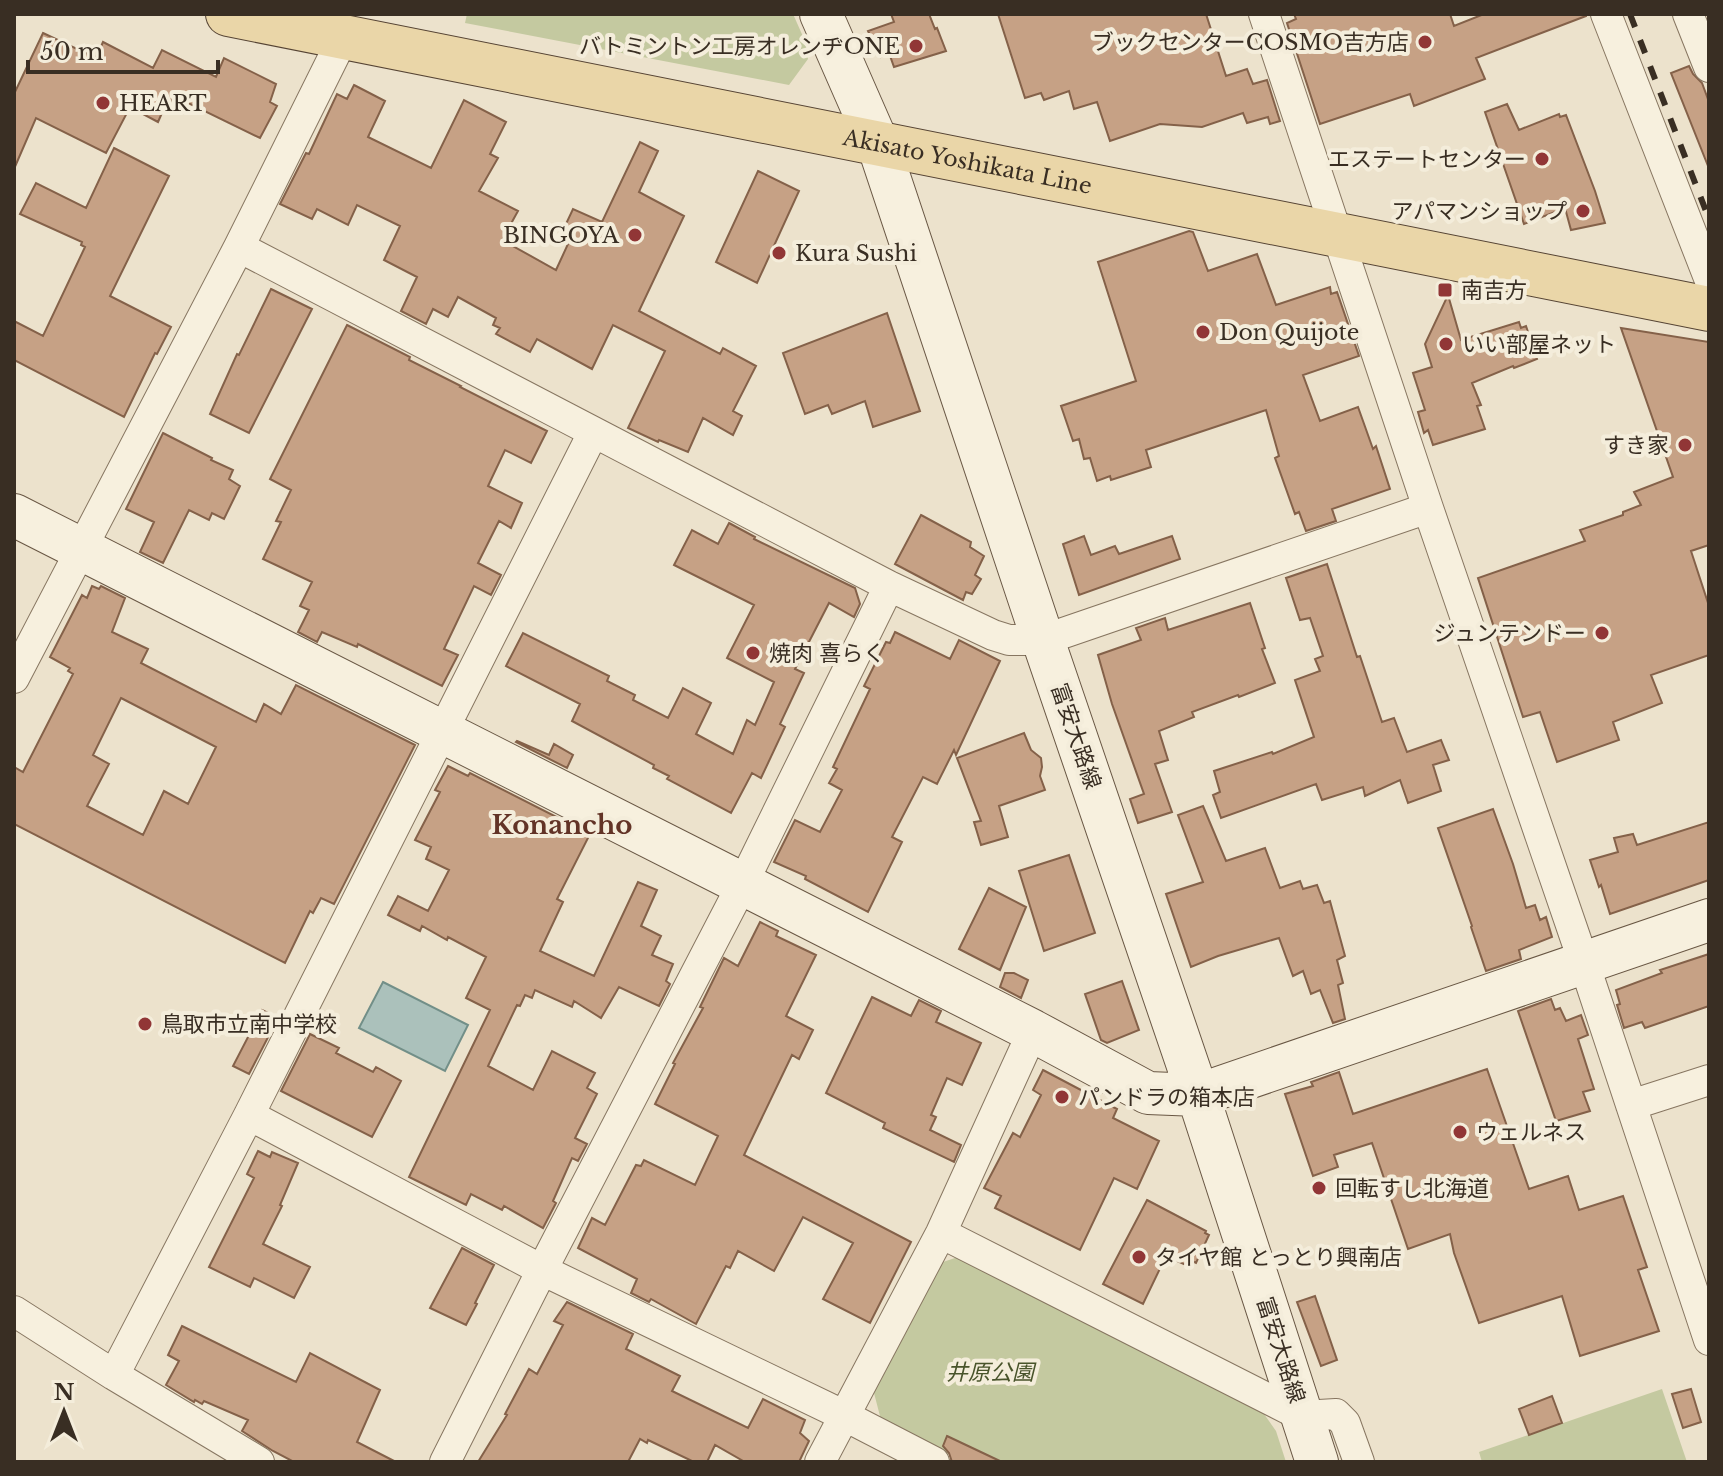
<svg xmlns="http://www.w3.org/2000/svg" width="1723" height="1476" font-family="'Libre Baskerville','Noto Sans JP',serif">
  <style>
    .green { fill: #c4c9a0 }
    .water { fill: #abc1bb; stroke: #728f88; stroke-width: 2 }
    .building { fill: #c6a185; stroke: #846149; stroke-width: 2; fill-rule: evenodd }
    .lines { fill: none; stroke-linecap: round; stroke-linejoin: round }
    .street-casing { stroke: #877661; stroke-width: 32 }
    .secondary-casing { stroke: #695744; stroke-width: 44 }
    .primary-casing { stroke: #564434; stroke-width: 46 }
    .street { stroke: #f7f0de; stroke-width: 30 }
    .secondary { stroke: #f7f0de; stroke-width: 42 }
    .primary { stroke: #ead6a8; stroke-width: 44 }
    .rail { stroke: #392e23; stroke-width: 6; stroke-dasharray: 14 14; stroke-linecap: butt }
    .poi-dot { fill: #913636; stroke: #f4eddb; stroke-width: 3 }
    .labels { text-anchor: middle; dominant-baseline: central; stroke-width: 8; stroke-linejoin: round; paint-order: stroke }
    .poi-label { font-size: 22px; fill: #392e23; stroke: #f4eddb; text-anchor: start }
    .street-label { font-size: 22px; fill: #392e23; stroke: #f4eddb }
    .park-label { font-size: 22px; font-style: italic; fill: #49542b; stroke: #f4eddb }
    .quarter-label { font-size: 26px; font-weight: bold; fill: #623326; stroke: #f4eddb }
  </style>
  <rect width="100%" height="100%" fill="#ece2cc"/>
  <path class="green" d="M467,14h326l12,27 3,18 -19,26 -324,-62z
    M961,1256l303,158 12,17 10,31h-322l-83,-42 -7,-27 69,-131z
    M1662,1389l25,73h-205l-3,-10z"/>
  <path class="water" d="M383,982l85,43 -23,46 -86,-43z"/>
  <path class="building" d="M891,14h38l6,15 2,-1 9,23 -52,16 -5,-14 -8,4 -13,-26 26,-9z
    M998,14h208l20,62 21,-7 6,15 14,-4 13,41 -10,3 -2,-7 -21,6 -4,-10 -41,14 -42,-3 -50,17 -13,-39 -23,7 -5,-18 -25,9 -3,-7 -16,5z
    M1294,14h156l4,12 30,-12h102v2l-110,42 9,21 -71,27 -4,-12 -90,30 -33,-101 9,-4z
    M43,33l53,25 7,-16 50,26 9,-18 54,27 8,-19 52,26 -6,18 7,4 -17,32 -86,-42 -6,12 -3,-2 -7,16 -28,-15 -24,46 -70,-35 -22,51v-75z
    M1689,66l4,8 9,9 7,19 -1,64 -37,-93z
    M354,85l31,16 -17,36 63,31 33,-68 42,22 -16,32 8,4 -19,33 39,20 -16,29 54,30 18,-39 -9,-5 8,-17 29,13 38,-80 18,9 -19,41 45,24 -45,95 81,43 3,-6 33,18 -23,45 9,5 -9,19 -30,-17 -15,34 -29,-12 -1,2 -30,-14 37,-77 -52,-26 -21,44 -55,-30 -7,13 -34,-18 4,-6 -7,-3 3,-7 -38,-21 -10,20 -15,-8 -7,15 -25,-13 16,-34 -33,-17 16,-34 -43,-21 -9,20 -31,-16 -5,10 -32,-15 26,-51 3,1 28,-60 10,5z
    M1507,104l12,26 40,-16 1,3 6,-2 29,76 10,32 -34,7 -6,-22 -41,16 -39,-112z
    M114,148l55,28 -59,120 61,31 -14,27 -2,-1 -31,64 -110,-57v-39l29,15 42,-89 -4,-2 1,-3 -62,-28 16,-31 50,25z
    M758,171l41,20 -42,92 -41,-21z
    M1189,231l4,1 15,39 49,-17 19,51 54,-18 1,7 6,-2 22,64 -56,19 17,46 38,-14 15,42 3,-3 14,43 -58,20 4,12 -30,10 -7,-19 -4,2 -20,-56 4,-2 -13,-46 -120,40 5,17 -40,13 -1,-4 -13,5 -7,-23 -6,1 -5,-20 -6,2 -12,-35 75,-25 -38,-119z
    M271,289l41,20 -63,124 -39,-19 27,-60 2,1z
    M1448,295l13,45 58,-18 2,6 5,-2 11,33 -23,9 -1,-2 -41,17 9,22 -4,1 8,23 -52,16 -5,-15 -4,3 -6,-21 7,-2 -12,-37 19,-6 -7,-23z
    M887,313l33,98 -47,16 -8,-26 -33,13 -4,-9 -23,9 -22,-61z
    M347,325l63,32 -1,3 52,26 -1,1 87,44 -16,32 -26,-13 -17,36 34,17 -11,25 -12,-7 -21,42 23,12 -10,20 -17,-9 -30,63 14,6 -16,31 -84,-42 -1,3 -35,-15 -5,10 -19,-10 11,-22 -9,-4 12,-24 -49,-23 18,-37 -5,-1 15,-31 -21,-11z
    M1621,328l88,14v203l-18,6 18,55v49l-58,20 11,28 -49,19 6,18 -62,22 -17,-50 -17,5 -45,-139 107,-37 -5,-11 43,-15v-3l18,-7 -7,-13 39,-15z
    M163,433l49,25 -1,2 22,10 -4,9 11,7 -16,33 -12,-6 -3,7 -20,-10 -26,53 -23,-11 14,-30 -28,-13z
    M921,515l50,27 -1,5 14,9 -9,19 6,4 -9,15 -6,-2 -3,8 -68,-36z
    M729,523l26,14 -1,2 101,49 5,16 -6,13 -25,-14 -34,66 9,4 -24,51 5,3 -24,51 -9,-5 -21,40 -64,-34 2,-3 -16,-8 1,-3 -82,-44 8,-17 -74,-38 17,-33 86,43 -2,5 28,14 -2,5 35,18 15,-30 28,15 -15,31 37,20 14,-34 8,5 19,-43 -47,-24 27,-53 -80,-40 18,-35 26,14z
    M1084,536l7,19 24,-9 4,8 53,-18 8,23 -101,36 -16,-51z
    M1327,564l30,93 3,-1 22,66 12,-4 13,34 34,-12 8,20 -16,5 8,26 -33,12 -8,-23 -35,16 -2,-9 -41,13 -6,-16 -95,34 -8,-23 7,-3 -6,-21 58,-19 1,2 41,-17 -19,-57 25,-9 -5,-12 8,-3 -13,-38 -10,2 -14,-42z
    M92,586l7,3 2,-3 24,12 -13,34 36,17 -7,14 115,59 8,-18 17,10 15,-29 119,60 -81,159 -13,-6 -8,15 -3,-2 -25,52 -271,-139v-57l9,5 50,-98 -5,-3 2,-3 -20,-11 32,-62 5,3zM121,698l95,49 -28,57 -24,-13 -21,44 -56,-29 22,-42 -16,-9z
    M1250,603l15,45 -3,1 13,34 -36,14 -1,-2 -46,17 2,5 -35,14 9,29 -13,4 17,48 -34,11 -8,-24 14,-5 -32,-90 -14,-49 43,-15 -5,-12 29,-10 3,12z
    M895,632l55,27 9,-19 41,21 -44,94 -2,-5 -17,34 -14,-7 -31,60 10,5 -34,70 -63,-33 1,-3 -32,-14 21,-42 25,12 22,-42 -13,-7 8,-14 -4,-2 37,-78 -6,-3 22,-44 4,1z
    M1024,733l7,17 10,8 1,9 -2,9 5,14 -46,16 9,31 -27,8 -7,-23 7,-1 -24,-63z
    M517,741l32,14 5,-11 19,11 -6,13 -51,-26z
    M448,766l20,10 2,-3 120,61 -33,65 6,3 -23,49 54,25 44,-94 19,8 -16,36 20,10 -9,19 21,9 -7,17 4,3 -11,22 -40,-19 -18,31 -27,-17 -2,6 -37,-17 -3,8 -7,-3 -5,11 -3,-1 -29,61 45,24 19,-39 43,22 -8,15 10,6 -22,44 12,6 -9,17 -6,-3 -19,43 3,2 -13,25 -39,-22 -2,4 -31,-16 -5,11 -57,-28 81,-167 -24,-12 20,-41 -38,-20 -1,3 -25,-14 -2,5 -32,-16 10,-19 30,15 21,-41 -23,-11 5,-12 -16,-7 25,-48 -5,-2z
    M1203,806l23,55 39,-13 15,40 20,-7 3,8 14,-4 7,18 6,-2 15,55 -8,4 6,23 -5,2 7,34 -12,4 -13,-33 -9,4 -8,-23 -10,5 -14,-38 -61,18 -27,11 -25,-73 37,-12 -25,-67z
    M1493,809l20,55 13,44 9,-3 5,15 6,-3 6,20 -33,13 2,9 -35,12 -15,-44 1,-1 -34,-98z
    M1709,822v58l-99,34 -9,-29 -2,2 -9,-27 28,-8 -4,-14 19,-4 4,11z
    M1069,855l26,78 -51,18 -25,-80z
    M989,888l37,19 -26,63 -41,-21z
    M760,922l18,9 -2,5 40,19 -30,61 27,14 -14,29 -7,-4 -48,100 167,87 -41,81 -47,-24 30,-56 -50,-26 -29,54 -36,-20 -8,17 -4,-2 -30,58 -45,-25 -2,3 -18,-9 6,-14 -59,-31 14,-30 13,7 31,-60 5,1 3,-6 51,25 23,-49 -63,-32 20,-40 -2,-1 30,-55 -3,-1 24,-49 14,8z
    M1709,954v52l-64,22 -3,-6 -18,6 -7,-23 3,-1 -4,-14 46,-17 -2,-3z
    M1005,973h9l14,7 -7,18 -21,-11z
    M1122,981l17,49 -32,13 -6,-3 -16,-46z
    M872,997l39,19 8,-16 22,11 -5,11 45,21 -19,42 -15,-7 -16,37 5,2 -6,13 31,15 -7,17 -71,-34 2,-5 -59,-30z
    M1551,999l4,11 5,-2 6,13 15,-6 7,20 -10,4 16,50 -11,3 7,19 -34,10 -38,-110z
    M262,1010l16,8 -29,56 -16,-8z
    M310,1034l29,14 -3,5 37,19 3,-5 25,14 -29,56 -91,-46z
    M1487,1069l42,120 39,-13 11,34 44,-14 24,71 -9,3 21,61 -79,25 -18,-60 -83,27 -25,-70 -4,-19 -42,15 -36,-106 -38,12 4,12 -25,9 -28,-82 28,-8 -2,-4 28,-10 14,42z
    M1043,1070l74,39 -4,9 46,23 -22,48 -23,-11 -34,72 -85,-42 6,-12 -17,-8 29,-55 7,4 21,-42 -8,-5z
    M258,1151l12,6 2,-5 26,11 -18,42 2,1 -19,38 47,23 -16,31 -40,-20 -4,9 -41,-20 45,-89 -7,-4z
    M1147,1200l59,31 -1,2 4,2 -13,28 -6,-3 -2,6 -22,-10 -23,48 -40,-20z
    M462,1248l32,17 -19,38 2,1 -11,21 -36,-17z
    M1315,1296l22,64 -16,6 -24,-64z
    M567,1302l66,32 -7,15 54,27 -8,15 76,37 15,-29 42,21 -5,13 9,8 -10,21h-54l-30,-17 -8,17h-13l-46,-22 -1,3 -7,-4 -12,23h-150l29,-47 -2,-1 24,-45 8,5 26,-49 -9,-4z
    M182,1326l114,56 14,-29 70,37 -23,52 39,20h-102l-21,-11 -31,-20 6,-11 -44,-19 -2,3 -7,-4 -1,2 -28,-17 13,-24 -11,-6z
    M1691,1389l10,33 -18,6 -11,-34z
    M1552,1396l10,27 -33,12 -10,-26z
    M947,1436l55,26h-50l-3,-9 -6,-7z"/>
  <g class="lines">
    <g class="street-casing">
      <path id="street" d="M1264,14l164,494 156,455 125,377
        M1606,14l103,264
        M1688,14l21,53
        M239,247l650,339 104,49 16,5h34l385,-132
        M14,678l225,-431 104,-209
        M1631,1105l78,-25
        M249,1115l293,155 303,146 89,46
        M941,1233l361,183 34,-2 9,9 14,39
        M14,1311l100,64 145,87
        M114,1375l135,-260 344,-682
        M445,1462l97,-192 200,-385 147,-299
        M820,1462l121,-229 92,-202"/>
    </g>
    <g class="secondary-casing">
      <path id="secondary" d="M821,14l57,130 165,496 155,455 119,367
        M14,515l1019,516 115,62 50,2 511,-175"/>
    </g>
    <g class="primary-casing">
      <g id="primary">
        <path id="s1" d="M228,14l1481,295"/>
      </g>
    </g>
    <use href="#street" class="street"/>
    <use href="#secondary" class="secondary"/>
    <use href="#primary" class="primary"/>
    <path class="rail" d="M1630,14l79,205"/>
  </g>
  <g class="poi-dot">
    <circle cx="1425" cy="42" r="8"/>
    <circle cx="916" cy="46" r="8"/>
    <circle cx="103" cy="103" r="8"/>
    <circle cx="1542" cy="159" r="8"/>
    <circle cx="1583" cy="211" r="8"/>
    <circle cx="635" cy="235" r="8"/>
    <circle cx="779" cy="253" r="8"/>
    <rect x="1437" y="282" width="16" height="16" rx="4"/>
    <circle cx="1203" cy="332" r="8"/>
    <circle cx="1446" cy="344" r="8"/>
    <circle cx="1685" cy="445" r="8"/>
    <circle cx="1602" cy="633" r="8"/>
    <circle cx="753" cy="653" r="8"/>
    <circle cx="145" cy="1024" r="8"/>
    <circle cx="1062" cy="1097" r="8"/>
    <circle cx="1460" cy="1132" r="8"/>
    <circle cx="1319" cy="1188" r="8"/>
    <circle cx="1139" cy="1257" r="8"/>
  </g>
  <g class="labels">
    <g class="poi-label">
      <text x="1409" y="42" text-anchor="end">ブックセンターCOSMO吉方店</text>
      <text x="900" y="46" text-anchor="end">バトミントン工房オレンヂONE</text>
      <text x="119" y="103">HEART</text>
      <text x="1526" y="159" text-anchor="end">エステートセンター</text>
      <text x="1567" y="211" text-anchor="end">アパマンショップ</text>
      <text x="619" y="235" text-anchor="end">BINGOYA</text>
      <text x="795" y="253">Kura Sushi</text>
      <text x="1461" y="290">南吉方</text>
      <text x="1219" y="332">Don Quijote</text>
      <text x="1462" y="344">いい部屋ネット</text>
      <text x="1669" y="445" text-anchor="end">すき家</text>
      <text x="1586" y="633" text-anchor="end">ジュンテンドー</text>
      <text x="769" y="653">焼肉 喜らく</text>
      <text x="161" y="1024">鳥取市立南中学校</text>
      <text x="1078" y="1097">パンドラの箱本店</text>
      <text x="1476" y="1132">ウェルネス</text>
      <text x="1335" y="1188">回転すし北海道</text>
      <text x="1155" y="1257">タイヤ館 とっとり興南店</text>
    </g>
    <g class="street-label">
      <text stroke="none"><textPath href="#s1" startOffset="754">Akisato Yoshikata Line</textPath></text>
      <text transform="translate(1076 736) rotate(71)">富安大路線</text>
      <text transform="translate(1281 1350) rotate(72)">富安大路線</text>
    </g>
    <g class="park-label">
      <text x="990" y="1372">井原公園</text>
    </g>
    <g class="quarter-label">
      <text x="562" y="825">Konancho</text>
    </g>
  </g>
  <rect width="1723" height="1476" fill="none" stroke="#392e23" stroke-width="32"/>
  <g transform="translate(64 1412)" stroke="#f4eddb" stroke-width="6" paint-order="stroke">
  <path d="M0-6L14 30L0 20L-14 30Z" fill="#392e23"/>
  <text y="-12" font-size="22" font-weight="bold" text-anchor="middle" fill="#392e23">N</text>
  </g>
  <path d="M28 60v12h190v-12" fill="none" stroke="#392e23" stroke-width="4"/>
  <text x="40" y="60" font-size="24" fill="#392e23" stroke="#f4eddb" stroke-width="6" paint-order="stroke">50 m</text>
</svg>
